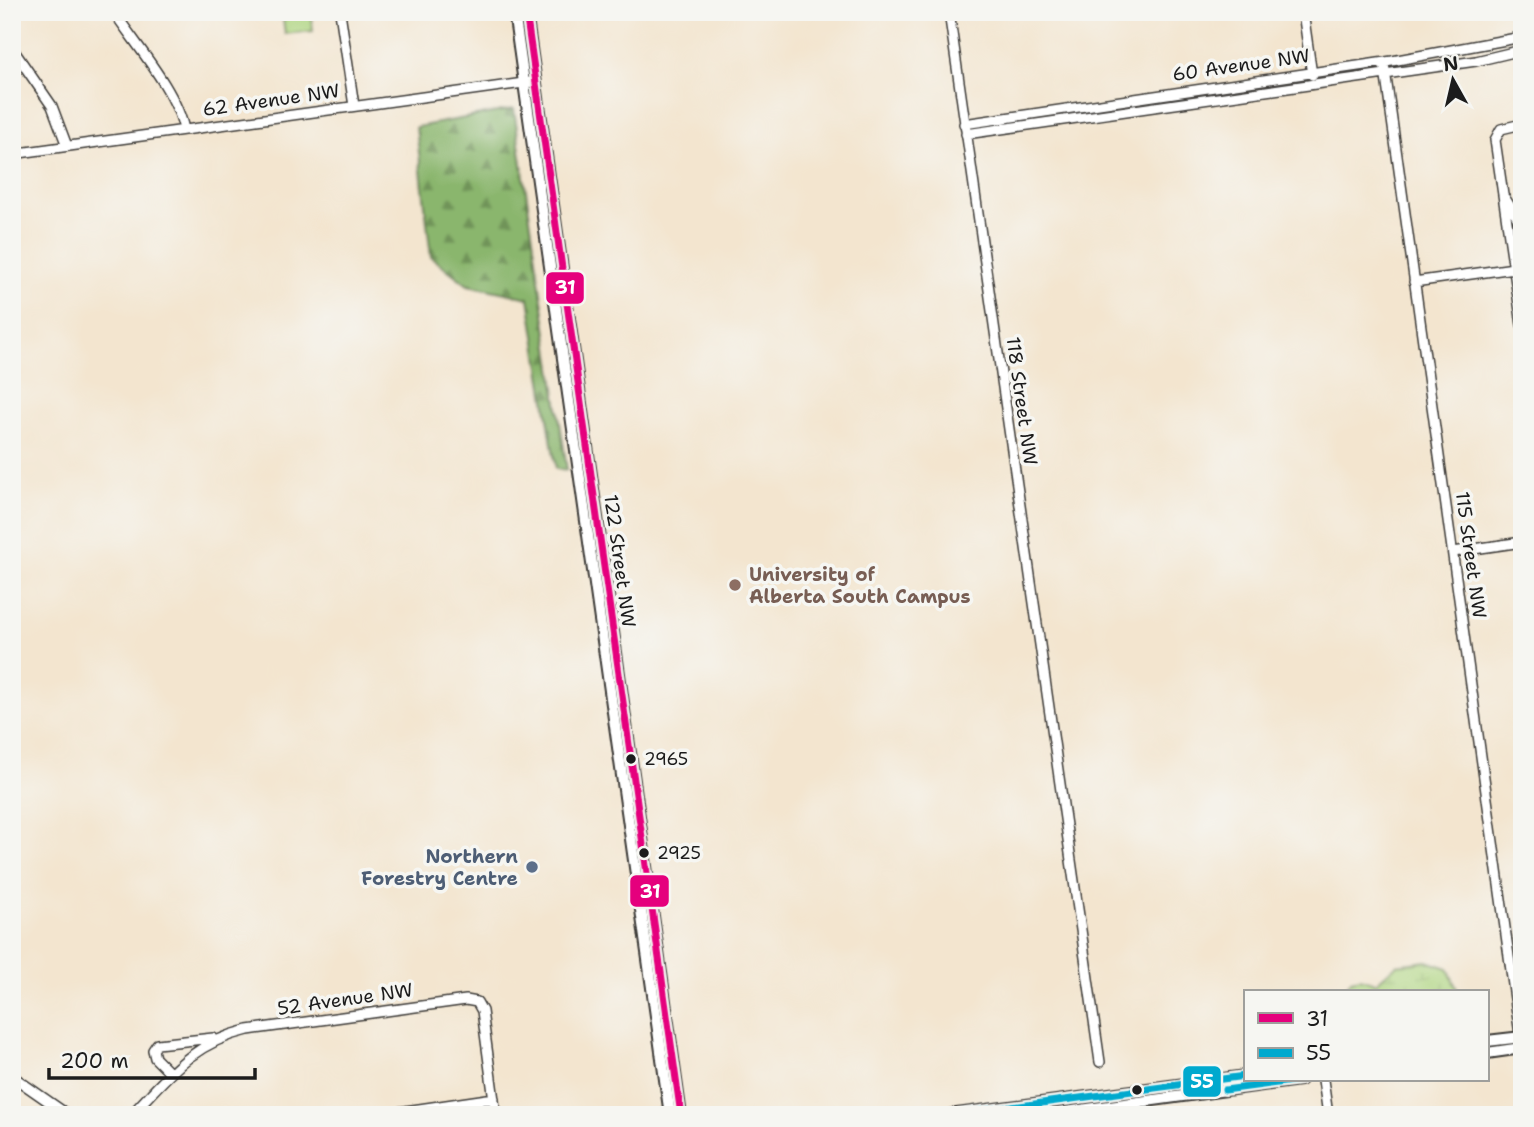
<svg xmlns="http://www.w3.org/2000/svg" width="1534" height="1127" font-family="'Shantell Sans',sans-serif">
  <style>
    .green { fill: #add47e; stroke: #64784d; stroke-width: 2 }
    .forest { fill: url(#forest-firs); stroke: #536944; stroke-width: 2 }
    .wetland { fill: url(#wetland-marsh); stroke: #64784d; stroke-width: 2 }
    .lines { fill: none; stroke-linecap: round; stroke-linejoin: round }
    .minor-casing { stroke: #3c3a37; stroke-width: 12 }
    .major-casing { stroke: #3c3a37; stroke-width: 14 }
    .minor { stroke: #fff; stroke-width: 9 }
    .major { stroke: #fff; stroke-width: 10 }
    .bus-1-casing { stroke: #f6f6f2; stroke-width: 12 }
    .bus-2-casing { stroke: #f6f6f2; stroke-width: 12 }
    .bus-1 { stroke: #e5007d; stroke-width: 7 }
    .bus-2 { stroke: #00a9ce; stroke-width: 7 }
    .education-dot { fill: #8d6e63; stroke: #f6f6f2; stroke-width: 2.5 }
    .bus-dot { fill: #1c1c1c; stroke: #f6f6f2; stroke-width: 2.5 }
    .service-dot { fill: #5c6f8a; stroke: #f6f6f2; stroke-width: 2.5 }
    .labels { text-anchor: middle; dominant-baseline: central; stroke-width: 7; stroke-linejoin: round; paint-order: stroke }
    .bus-label { font-size: 17px; fill: #1c1c1c; stroke: #f6f6f2; text-anchor: start }
    .street-label { font-size: 19px; fill: #1c1c1c; stroke: #f6f6f2 }
    .education-label { font-size: 19px; font-weight: bold; fill: #785e54; stroke: #f6f6f2; text-anchor: start }
    .service-label { font-size: 19px; font-weight: bold; fill: #4e5e75; stroke: #f6f6f2; text-anchor: end }
    .line-badge { stroke: #f6f6f2; stroke-width: 2.5 }
    .badge-label { font-size: 19px; text-anchor: middle; font-weight: bold; fill: #fff }
  </style>
  <defs>
    <pattern id="forest-firs" width="22" height="20" patternUnits="userSpaceOnUse" patternTransform="scale(1.75)"><rect width="22" height="20" fill="#8ab66d"/><path d="M5 1l3.5 6h-7zM16 11l3.5 6h-7z" fill="#709359"/></pattern>
    <pattern id="wetland-marsh" width="20" height="14" patternUnits="userSpaceOnUse" patternTransform="scale(1.75)"><rect width="20" height="14" fill="#add47e"/><path d="M1 5h8M5 5V1M11 12h8M15 12V8" fill="none" stroke="#94b56c"/></pattern>
  </defs>
  <rect width="100%" height="100%" fill="#f6f6f2"/>
  <filter id="ink" filterUnits="userSpaceOnUse"><feTurbulence type="fractalNoise" baseFrequency=".0143" numOctaves="2"/><feDisplacementMap in="SourceGraphic" scale="14" xChannelSelector="R" yChannelSelector="G"/><feConvolveMatrix kernelMatrix="1 2 1 2 8 2 1 2 1" color-interpolation-filters="sRGB"/></filter>
  <filter id="wash" filterUnits="userSpaceOnUse"><feTurbulence type="fractalNoise" baseFrequency=".00686" numOctaves="4" result="noise"/><feDisplacementMap in="SourceGraphic" scale="28" xChannelSelector="R" yChannelSelector="G"/><feGaussianBlur stdDeviation="1.57" result="paint"/><feColorMatrix in="noise" values="0 0 0 0 0 0 0 0 0 0 0 0 0 0 0 0 0 1.4 0 .05"/><feComposite in="paint" operator="in"/></filter>
  <g filter="url(#wash)">
    <rect width="100%" height="100%" fill="#f3e5cf"/>
    <path class="green" d="M282,12h29l2,19 -28,3z"/>
    <path class="forest" d="M514,109l53,361 -11,-1 -27,-171 -61,-13 -37,-28 -15,-130z"/>
    <path class="wetland" d="M1427,961l21,7 10,24h-115l8,-12 9,-2 16,5 20,-18z"/>
  </g>
  <g filter="url(#ink)">
    <g class="lines">
      <g class="minor-casing">
        <path id="minor" d="M114,12c22,33 63,80 70,118
          M340,12l14,94
          M949,12l151,1050
          M1303,12l9,63
          M12,48l40,58 15,40
          M1384,63l137,979
          M964,124l428,-63 130,-24
          M1522,124l-21,5 -6,11 27,185
          M966,134l510,-73 46,-11
          M12,154l519,-72
          M1505,198l17,28
          M1414,282l100,-14
          M1453,552l69,-10
          M170,1073l-15,-15 -2,-8 4,-6 56,-6
          M12,1076l56,39
          M1323,1080l5,35
          M131,1115c38,-40 61,-72 117,-85l218,-30 11,2 5,9 14,104
          M378,1115l116,-17"/>
      </g>
      <g class="major-casing">
        <path id="major" d="M514,12l156,1103
          M526,12l155,1103
          M1487,1041l35,-4
          M1487,1053l35,-5
          M949,1115l296,-39
          M1044,1115l256,-35"/>
      </g>
      <use href="#minor" class="minor"/>
      <use href="#major" class="major"/>
      <g class="bus-1-casing">
        <path id="bus-1" d="M526,12l155,1103"/>
      </g>
      <g class="bus-2-casing">
        <path id="bus-2" d="M1225,1090l75,-10
          M951,1115l294,-39"/>
      </g>
      <use href="#bus-1" class="bus-1"/>
      <use href="#bus-2" class="bus-2"/>
    </g>
  </g>
  <circle class="education-dot" cx="735" cy="585" r="7"/>
  <g class="bus-dot">
    <circle cx="631" cy="759" r="6"/>
    <circle cx="644" cy="853" r="6"/>
    <circle cx="1137" cy="1090" r="6"/>
  </g>
  <circle class="service-dot" cx="532" cy="867" r="7"/>
  <g class="labels">
    <g class="bus-label">
      <text x="644" y="759">2965</text>
      <text x="657" y="853">2925</text>
    </g>
    <g class="street-label">
      <text transform="translate(1241 65) rotate(-8)">60 Avenue NW</text>
      <text transform="translate(271 100) rotate(-8)">62 Avenue NW</text>
      <text transform="translate(1022 401) rotate(82)">118 Street NW</text>
      <text transform="translate(1471 555) rotate(82)">115 Street NW</text>
      <text transform="translate(620 561) rotate(82)">122 Street NW</text>
      <text transform="translate(345 999) rotate(-8)">52 Avenue NW</text>
    </g>
    <g class="education-label">
      <text x="749" y="574">University of<tspan x="749" dy="22">Alberta South Campus</tspan></text>
    </g>
    <g class="service-label">
      <text x="518" y="856">Northern<tspan x="518" dy="22">Forestry Centre</tspan></text>
    </g>
  </g>
  <g class="line-badge">
    <rect x="545" y="271" width="40" height="34" rx="7" fill="#e5007d"/>
    <rect x="629" y="874" width="41" height="34" rx="7" fill="#e5007d"/>
    <rect x="1182" y="1065" width="40" height="33" rx="7" fill="#00a9ce"/>
  </g>
  <g class="badge-label">
    <text x="565" y="294">31</text>
    <text x="650" y="898">31</text>
    <text x="1202" y="1088">55</text>
  </g>
  <rect width="1534" height="1127" fill="none" stroke="#f6f6f2" stroke-width="42"/>
  <rect x="1244" y="990" width="245" height="91" fill="#f6f6f2" stroke="#9f9f9c" stroke-width="2"/>
  <rect x="1258" y="1013" width="35" height="10" fill="#e5007d" stroke="#9f9f9c" stroke-width="2"/>
  <text x="1306" y="1026" font-size="21" fill="#1c1c1c">31</text>
  <rect x="1258" y="1048" width="35" height="10" fill="#00a9ce" stroke="#9f9f9c" stroke-width="2"/>
  <text x="1306" y="1060" font-size="21" fill="#1c1c1c">55</text>
  <g transform="translate(1453 80) rotate(352)" stroke="#f6f6f2" stroke-width="5" paint-order="stroke">
  <path d="M0-5L12 26L0 18L-12 26Z" fill="#1c1c1c"/>
  <text y="-10" font-size="19" font-weight="bold" text-anchor="middle" fill="#1c1c1c">N</text>
  </g>
  <path d="M49 1068v10h206v-10" fill="none" stroke="#1c1c1c" stroke-width="3.5"/>
  <text x="60" y="1068" font-size="21" fill="#1c1c1c" stroke="#f6f6f2" stroke-width="5" paint-order="stroke">200 m</text>
</svg>
